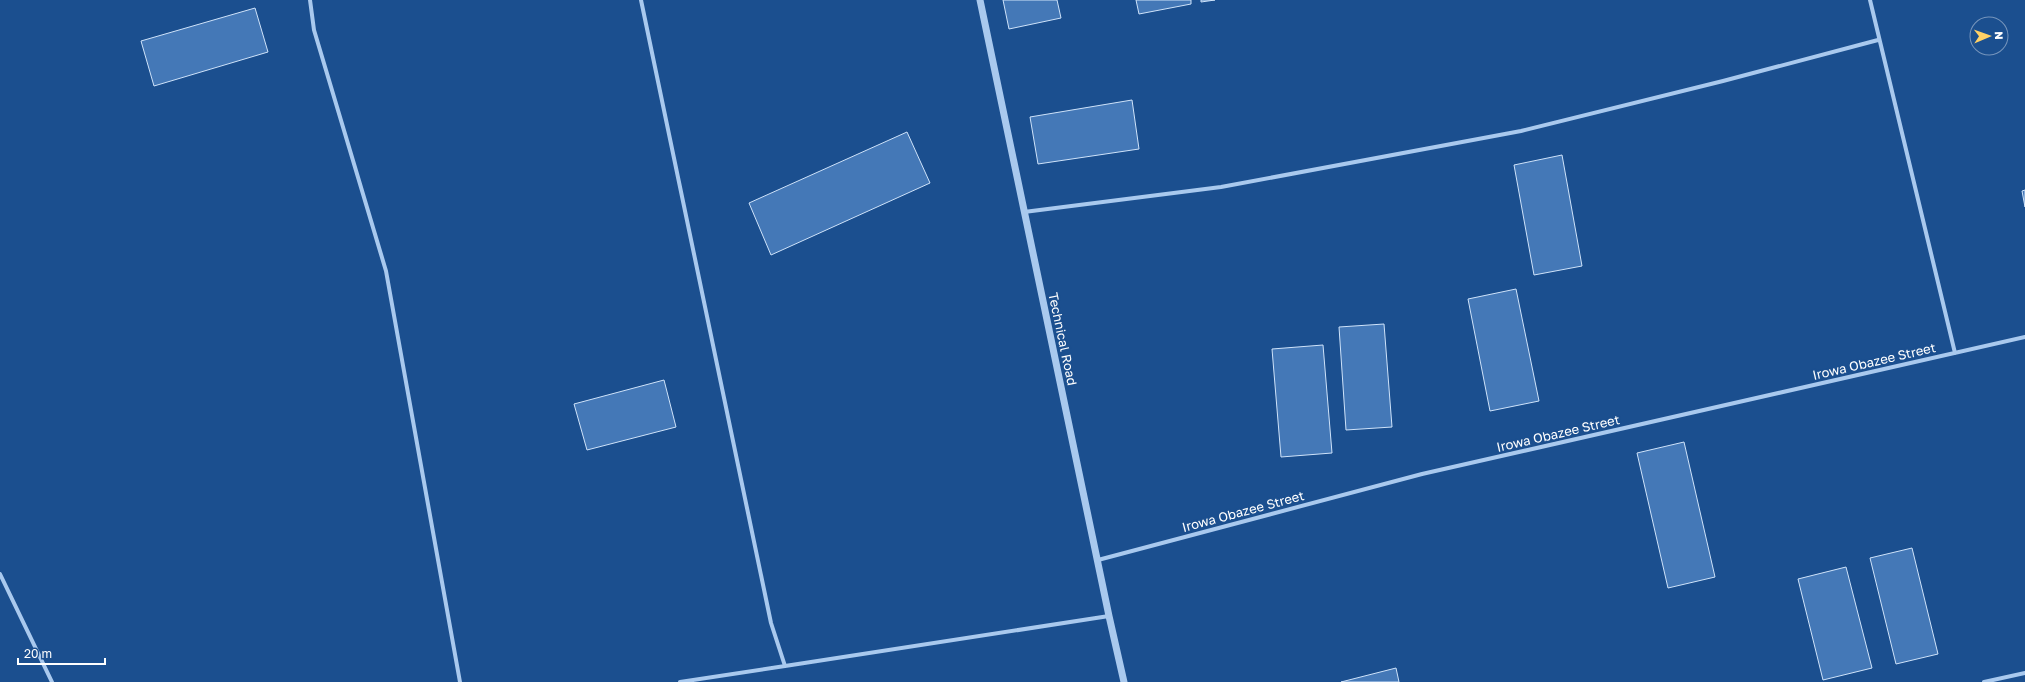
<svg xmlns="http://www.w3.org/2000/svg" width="2025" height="682" font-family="'Golos Text',sans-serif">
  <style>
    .building { fill: #4478b7; stroke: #cfe3fa }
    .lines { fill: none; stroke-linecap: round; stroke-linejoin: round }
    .minor { stroke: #a9c9ee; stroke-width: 4 }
    .tertiary { stroke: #a9c9ee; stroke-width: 7 }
    .labels { text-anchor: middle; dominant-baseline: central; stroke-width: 4; stroke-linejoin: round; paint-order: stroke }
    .street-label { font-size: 13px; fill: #fff; stroke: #1b4f8f }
  </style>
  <rect width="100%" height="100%" fill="#1b4f8f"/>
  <path class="building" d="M1003,0h54l4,18 -52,11z
    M1136,0h55v4l-52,10z
    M1201,0h14l-14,2z
    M255,8l13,44 -114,34 -13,-45z
    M1132,100l7,49 -101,15 -8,-47z
    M907,132l23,51 -159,72 -22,-52z
    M1562,155l20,111 -48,9 -20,-110z
    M2025,190v17l-3,-16z
    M1516,289l23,112 -49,10 -22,-112z
    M1384,324l8,103 -46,3 -7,-103z
    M1323,345l9,108 -51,4 -9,-108z
    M664,380l12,47 -89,23 -13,-46z
    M1684,442l31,135 -47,11 -31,-135z
    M1912,548l26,106 -42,10 -26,-106z
    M1846,567l26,101 -49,12 -25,-101z
    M1396,668l3,14h-58z"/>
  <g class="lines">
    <path class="minor" d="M310,0l4,30 72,241 74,411
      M641,0l130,623 14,43 324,-50
      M1870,0l85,353
      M1024,212l197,-25 300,-56 202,-50 155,-41
      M1098,560l324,-86 603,-137
      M0,574l52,108
      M680,682l105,-16
      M1984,682l41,-9"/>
    <path class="tertiary" d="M980,0l129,616 15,66"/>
  </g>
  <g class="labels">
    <g class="street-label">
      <text transform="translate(1063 339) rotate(78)">Technical Road</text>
      <text transform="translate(1874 361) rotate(-13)">Irowa Obazee Street</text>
      <text transform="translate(1558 433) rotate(-13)">Irowa Obazee Street</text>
      <text transform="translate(1243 511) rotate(-15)">Irowa Obazee Street</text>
    </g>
  </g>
  <g transform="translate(1989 36) rotate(88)"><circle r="19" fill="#1b4f8f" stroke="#7695bc"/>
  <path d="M0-3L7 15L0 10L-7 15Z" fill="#ffd166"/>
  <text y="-6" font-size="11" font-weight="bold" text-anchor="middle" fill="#ffffff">N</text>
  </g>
  <path d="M18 658v6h87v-6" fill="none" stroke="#ffffff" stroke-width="2"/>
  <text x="24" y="658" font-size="12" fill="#ffffff" stroke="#1b4f8f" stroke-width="3" paint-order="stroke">20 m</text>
</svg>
